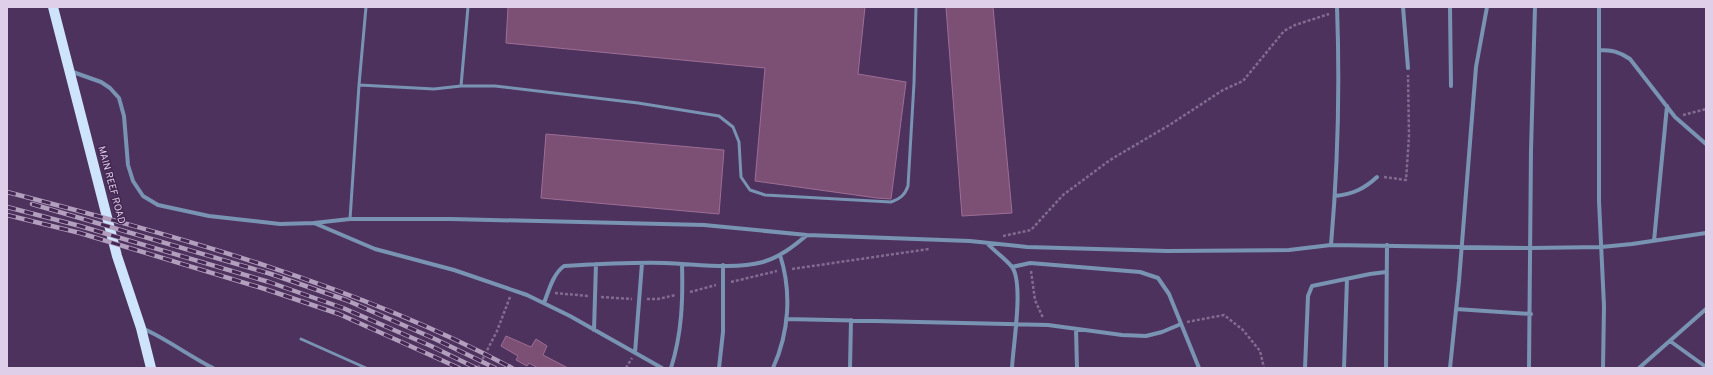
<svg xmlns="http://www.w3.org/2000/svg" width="1713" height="375" font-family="Overpass,sans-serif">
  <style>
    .building { fill: #7c4f74; stroke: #9d6e95 }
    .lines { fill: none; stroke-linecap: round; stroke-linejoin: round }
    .path { stroke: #826b90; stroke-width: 2.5; stroke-dasharray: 3 2; stroke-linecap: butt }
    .service { stroke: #7993b2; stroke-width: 3 }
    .minor { stroke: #7993b2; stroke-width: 4 }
    .primary { stroke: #cee3fc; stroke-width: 10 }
    .rail-casing { stroke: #b29ebd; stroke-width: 4.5 }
    .rail { stroke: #442853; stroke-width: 3; stroke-dasharray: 9; stroke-linecap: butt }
    .labels { text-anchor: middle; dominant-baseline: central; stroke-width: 3; stroke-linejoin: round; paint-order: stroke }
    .street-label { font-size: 10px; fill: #dfcfe9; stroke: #442853 }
  </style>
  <rect width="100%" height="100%" fill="#4e325e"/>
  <path class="building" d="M508,7h357l-7,67 48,8 -15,117 -14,-1 -122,-17 10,-113 -259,-25z
    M946,7h47l19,206 -50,3z
    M546,134l178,16 -5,64 -178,-16z
    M506,336l25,11 5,-8 11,7 -4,9 25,13h-30l-9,-5 -2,3 -11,-6 2,-4 -17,-10z"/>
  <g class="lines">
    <path class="path" d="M1683,115l23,-6
      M1384,177l22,3 3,-44 -1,-61
      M1003,236l28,-6 32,-35 47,-35 61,-36 52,-34 20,-9 41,-50 11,-6 34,-11
      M792,269l137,-20
      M1031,271l4,29 8,18
      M731,282l46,-11
      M690,292l26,-7
      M555,293l33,3
      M601,297l31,2
      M647,299h11l18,-4
      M1187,322l37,-7 19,15 17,21 4,17
      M478,368l19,-37 13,-34
      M626,368l6,-10"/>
    <path class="service" d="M366,7l-7,78 75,4 27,-3h34l143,17 81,13 14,11 6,15 2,35 9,13 15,5 126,7c9,-3 14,-7 17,-16l6,-103 2,-76
      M461,86l7,-79
      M350,219l9,-134
      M301,339l65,29"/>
    <path class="minor" d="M1403,7l5,61
      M1450,7l1,79
      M1599,7v194l5,105 -1,62
      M1599,50c13,0 21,2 31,9l45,58 31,27
      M70,71l31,11 9,6 9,10 5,18 4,49 5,16 10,15 15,9 51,11 71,8 34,-1 36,-4h101l253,6 103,10 163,6 57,6 140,4 122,-1 42,-5 200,3 70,-1 31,-3 74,-11
      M1335,196c18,-2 29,-7 42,-19
      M314,223l61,26 79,21 73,25 43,21 92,52
      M1654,241l13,-135
      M987,243c7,8 19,16 25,24 12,16 1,79 0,101
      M1331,245c7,-80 9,-158 6,-238
      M1012,267l18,-4 110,9 18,6 11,16 30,74
      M544,303c5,-13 9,-29 20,-37 34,-2 68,-4 101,-3 32,1 67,7 98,-1 17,-5 31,-16 44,-27
      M1456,309l75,5
      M786,319l262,6 74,10 24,1 16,-4 19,-8
      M142,328c25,11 47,28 71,40
      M1076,329l1,39
      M594,330l2,-66
      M1670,341l36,26
      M635,353l7,-90
      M671,368c11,-35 12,-68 11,-104
      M719,368l4,-36v-67
      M773,368c16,-35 19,-76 7,-113
      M850,368l1,-48
      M1305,368l3,-72 4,-10 58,-12 16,-2
      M1344,368l3,-89
      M1386,368l1,-123
      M1450,368l9,-87 17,-214 11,-60
      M1529,368l2,-218 4,-143
      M1639,368l67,-59"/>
    <path class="primary" d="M53,7l64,249 24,72 10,40"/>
    <g class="rail-casing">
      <path id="rail" d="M7,192c172,45 347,92 505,176
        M32,204l239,70 75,26 89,39 60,29
        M7,207l73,19 189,56 74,26 88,38 45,22
        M7,215l73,18 185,56 74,25 120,54"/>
    </g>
    <use href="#rail" class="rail"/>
  </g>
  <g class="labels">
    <g class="street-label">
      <text transform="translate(111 185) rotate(75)">MAIN REEF ROAD</text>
    </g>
  </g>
  <rect width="1713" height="375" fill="none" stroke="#dfcfe9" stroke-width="16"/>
</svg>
